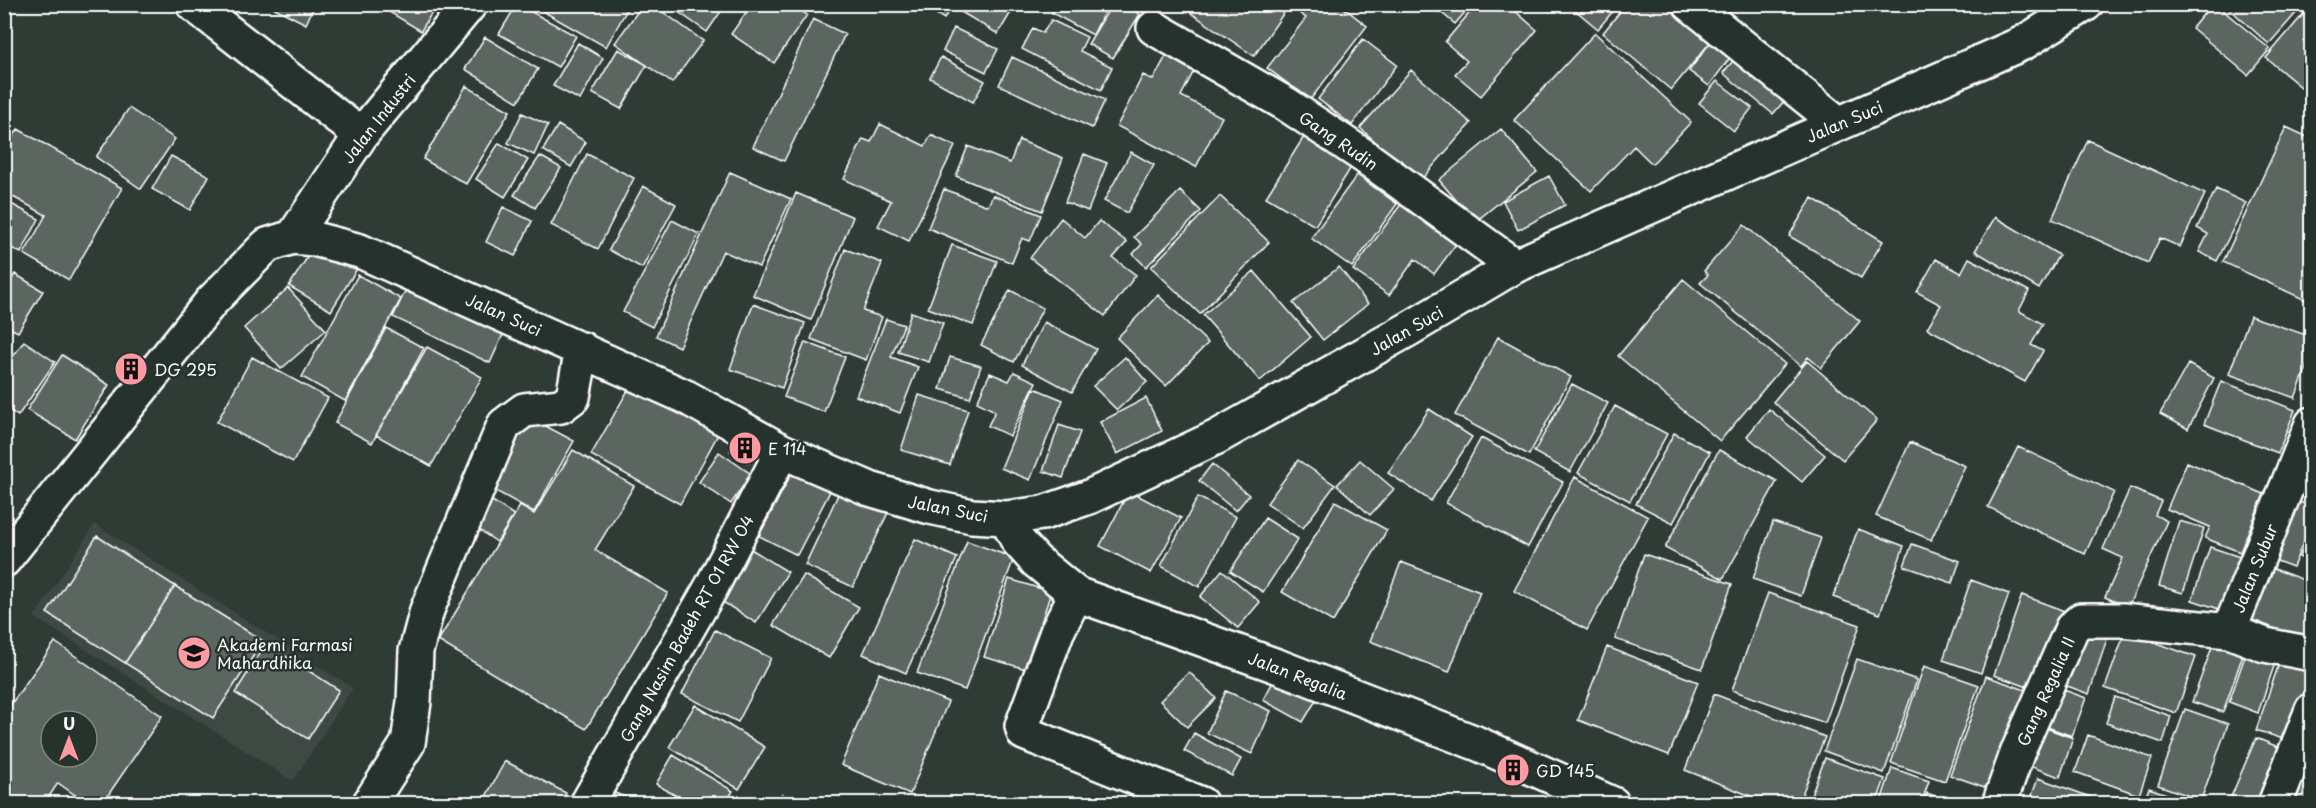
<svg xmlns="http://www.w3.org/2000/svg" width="2316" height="808" font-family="'Playpen Sans',sans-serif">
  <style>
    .built { fill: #3c4842 }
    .building { fill: #5b6661; stroke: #fff; stroke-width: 1.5; fill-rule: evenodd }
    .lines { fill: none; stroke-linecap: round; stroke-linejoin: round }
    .minor-casing { stroke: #fff; stroke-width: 38 }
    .minor { stroke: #26332d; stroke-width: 33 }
    .labels { text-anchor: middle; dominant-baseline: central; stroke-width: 5; stroke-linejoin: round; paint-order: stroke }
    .street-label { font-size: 16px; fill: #fff; stroke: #26332d }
    .poi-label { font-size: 16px; fill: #fff; stroke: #26332d; text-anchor: start }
  </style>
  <rect width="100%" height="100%" fill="#2f3b35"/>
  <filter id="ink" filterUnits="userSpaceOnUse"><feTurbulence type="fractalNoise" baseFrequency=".0167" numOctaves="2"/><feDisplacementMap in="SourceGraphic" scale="12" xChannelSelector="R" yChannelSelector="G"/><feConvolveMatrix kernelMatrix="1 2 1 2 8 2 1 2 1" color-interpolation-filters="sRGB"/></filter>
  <g filter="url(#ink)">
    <path class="built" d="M95,524l258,164 -60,93 -259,-164z"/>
    <path class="building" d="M267,4h48l-9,20z
      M376,4h61l-16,27z
      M517,4l59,32 -18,31 -59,-33z
      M530,4h100l-24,43z
      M643,4h9l51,37 -31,42 -57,-40z
      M667,4h59l-19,28z
      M752,4h40l15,11 -33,48 -43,-29z
      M921,4h32l-9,15z
      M965,4h51l-18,30 -37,-22z
      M1057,4h51l-15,31 -41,-22z
      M1112,4h12l16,10 -27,44 -25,-14z
      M1178,4h112l-36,52z
      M1300,4h39l28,22 -57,74 -43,-32 39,-50 -11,-8z
      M1431,4h41l-17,20z
      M1477,4h30l30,26 -56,66 -26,-22 12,-13 -22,-19z
      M1568,4h51l-21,25z
      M1626,4h43l43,36 -41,50 -68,-57z
      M2212,4h3l55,45 -22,26 -56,-47z
      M2224,4h80l-35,40z
      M2312,4v70l-11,13 -35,-29z
      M813,19l32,15 -61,127 -31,-14z
      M1051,20l36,17 -7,14 32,16 -11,23 -79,-41 11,-21 10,5z
      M954,28l44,21 -12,23 -43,-21z
      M1595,33l96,89 -39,42 -18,-18 -43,45 -77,-71z
      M1715,36l20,15 -26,35 -20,-15z
      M485,37l53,32 -20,33 -53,-33z
      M1363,39l34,26 -45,60 -34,-26z
      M578,43l25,15 -23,42 -27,-14z
      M1171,47l28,14 -18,35 41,21 -26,50 -79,-41 26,-51 10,5z
      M618,49l29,16 -26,44 -29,-16z
      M1741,51l51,41 -19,22 -50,-41z
      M941,57l44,24 -12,21 -43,-24z
      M1012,57l93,43 -13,28 -93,-43z
      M1411,70l60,53 -51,58 -60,-53z
      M1717,81l35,27 -18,23 -35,-28z
      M466,86l44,25 -44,73 -43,-25z
      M129,108l46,31 -34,50 -45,-32z
      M522,113l26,12 -14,30 -26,-12z
      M880,124l45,22 6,-11 24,11 -46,95 -31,-15 13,-25 -47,-22 19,-40 8,3z
      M558,125l28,17 -15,25 -28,-17z
      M1310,127l48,29 -43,70 -49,-29z
      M2286,127l26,12v164l-89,-41z
      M18,129l104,59 -53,92 -45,-26 22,-39 -42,-23v-40z
      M1501,129l36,43 -62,50 -36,-42z
      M1019,140l44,18 -21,53 -86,-35 12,-30 42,17z
      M2088,140l117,54 -25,53 -20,-9 -12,25 -96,-44z
      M499,143l29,17 -23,37 -29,-18z
      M1131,152l23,13 -27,48 -23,-12z
      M587,154l47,24 -36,71 -47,-24z
      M1084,154l23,9 -19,48 -23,-9z
      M171,156l38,20 -19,34 -38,-21z
      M540,156l21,12 -26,40 -21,-13z
      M730,172l61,27 -32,68 -36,-16 -44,96 -23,-11z
      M1357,175l40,29 -45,63 -41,-29z
      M1549,176l16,29 -47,25 -15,-29z
      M643,186l33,18 -34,64 -33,-18z
      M944,189l44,17 5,-11 48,20 -11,26 -8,-3 -10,25 -84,-35z
      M2216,189l30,14 -29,58 -18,-9 9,-18 -11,-6z
      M1180,191l21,20 -55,56 -13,-13 9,-10 -8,-7z
      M796,193l57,24 -42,103 -58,-25z
      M1220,196l49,46 -69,72 -49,-47z
      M1812,198l71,43 -22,37 -72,-42z
      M4,200l35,19 -18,34 -17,-9z
      M1404,200l55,40 -25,34 -19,-15 -26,36 -36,-25z
      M503,207l29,14 -17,35 -29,-14z
      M1995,217l64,38 -20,34 -64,-38z
      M1061,218l24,20 14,-17 28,21 -14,16 23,17 -31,41 -75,-58z
      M672,220l27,14 -47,93 -29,-15z
      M1744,225l116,96 -39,47 -13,-11 -7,9 -101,-83 8,-8 -4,-4z
      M317,242l41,25 -27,44 -42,-25z
      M952,245l45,16 -24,64 -45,-17z
      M845,249l37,14 -19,48 19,6 -16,43 -55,-21z
      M1969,258l60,33 -10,20 24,13 -12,21 12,6 -18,31 -98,-54 14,-23 -24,-13 19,-33 25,14z
      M1339,267l29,37 -45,36 -30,-37z
      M1254,271l57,66 -51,44 -57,-66z
      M15,274l28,17 -25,41 -14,-7v-34z
      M358,275l43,24 -56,102 -43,-24z
      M1683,279l102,85 -65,77 -102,-85z
      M409,283l97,45 -16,35 -97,-46z
      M288,288l38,42 -45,39 -37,-41z
      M1010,290l33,18 -29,54 -33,-17z
      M1158,295l50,48 -42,43 -49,-48z
      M753,304l52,19 -23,65 -52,-19z
      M911,312l32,11 -14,39 -31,-10z
      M2250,316l62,21v17l-17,44 -66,-24z
      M886,319l18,6 -13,32 27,10 -18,46 -44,-17z
      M1044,322l52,27 -24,43 -50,-27z
      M386,328l38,20 -52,95 -37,-20z
      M1498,337l73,40 -42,78 -74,-40z
      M24,341l31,21 -37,54 -14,-9v-38z
      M805,342l40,15 -21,55 -40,-15z
      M427,347l55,30 -51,89 -55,-31z
      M62,355l47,30 -34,54 -48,-29z
      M128,357l16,8 -9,17 -16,-9z
      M252,357l76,41 -35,64 -76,-40z
      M950,357l31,9 -11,32 -30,-9z
      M1125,357l22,25 -30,28 -24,-24z
      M1807,361l70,59 -34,40 -70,-58z
      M2188,364l26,14 -26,51 -28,-15z
      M1014,372l22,10 -26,54 -22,-10 7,-15 -18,-9 13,-29 19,8z
      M635,378l87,49 -42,77 -89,-49z
      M2221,381l74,29 -17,43 -74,-29z
      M1572,384l36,19 -38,69 -36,-20z
      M1034,388l29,12 -33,80 -29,-12z
      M919,395l49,15 -18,55 -49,-15z
      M1146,398l16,33 -45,23 -17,-32z
      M1615,406l52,28 -37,67 -52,-28z
      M1429,409l43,28 -41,64 -43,-28z
      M1769,409l56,46 -23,27 -55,-46z
      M523,414l51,27 -40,71 -51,-28z
      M1059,425l21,7 -17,46 -20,-7z
      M742,433l18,11 -11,19 -19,-12z
      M1674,433l36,19 -37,71 -37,-19z
      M1481,438l82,44 -35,65 -82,-44z
      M1910,442l55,24 -34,74 -55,-24z
      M2312,444v55l-21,-8z
      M2018,447l96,45 -29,62 -97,-47z
      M573,450l61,36 -39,64 73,43 -82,136 -148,-88 82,-135 14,8z
      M1719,450l58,31 -54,98 -58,-31z
      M719,452l32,22 -20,30 -32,-22z
      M799,459l38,19 -40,77 -38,-19z
      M1298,460l37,25 -32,43 -36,-25z
      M1360,460l34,29 -24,26 -33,-30z
      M2187,462l77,32 -24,58 -35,-14 5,-11 -43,-18z
      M1212,464l37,31 -13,16 -37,-30z
      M1575,477l73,40 -61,113 -73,-39z
      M843,484l48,22 -38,81 -48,-22z
      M2130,488l31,13 -6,14 12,6 -39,86 -23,-10 18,-39 -20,-9z
      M1129,491l52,27 -30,55 -51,-27z
      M483,495l31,20 -17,27 -31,-21z
      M1198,497l38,20 -37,70 -38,-21z
      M2290,498l22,9v14l-19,46 -27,-10z
      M1335,501l52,29 -54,92 -51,-30z
      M1265,518l33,21 -35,53 -33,-21z
      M2179,521l25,7 -21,65 -24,-7z
      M1773,522l48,16 -20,58 -48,-17z
      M1858,529l46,17 -24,68 -47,-17z
      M2312,530v32l-13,-5z
      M97,536l78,50 -50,77 -78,-50z
      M915,539l42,19 -51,115 -43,-19z
      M967,541l47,17 -49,132 -48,-17z
      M1912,544l48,17 -8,22 -48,-17z
      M2210,547l39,13 -18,53 -39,-13z
      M751,549l37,23 -32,51 -38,-24z
      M1644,554l88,30 -30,85 -87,-30z
      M1401,562l79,30 -31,80 -79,-31z
      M2266,566l46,17v60l-67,-26z
      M1222,570l38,32 -22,26 -38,-31z
      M804,575l55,32 -30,51 -56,-33z
      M1009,579l42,13 -25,77 -42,-12z
      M1971,580l38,14 -28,79 -38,-13z
      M175,586l88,55 -50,77 -88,-55z
      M1768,593l92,32 -35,98 -93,-33z
      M2022,595l45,17 -28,79 -45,-16z
      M2080,623l29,10 -20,61 -30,-11z
      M715,630l56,28 -33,64 -56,-28z
      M2125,632l71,25 -20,56 -71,-25z
      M2216,636l30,10 -23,66 -31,-10z
      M55,642l107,74 -60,88h-14l-30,-21 -14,21h-40v-90zM51,721h36v36h-36z
      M266,644l73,46 -31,49 -73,-46z
      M1607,647l91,35 -29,73 -91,-35z
      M2282,655l30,10v33l-17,45 -39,-13z
      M2245,656l29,10 -16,47 -29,-11z
      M1857,659l60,21 -33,93 -60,-22z
      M1924,666l55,19 -34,96 -54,-18z
      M1189,672l27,26 -29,29 -27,-26z
      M879,673l69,29 -38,92 -69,-29z
      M1278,673l41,22 -16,27 -40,-22z
      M1986,676l45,16 -35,99 -46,-16z
      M2053,686l33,12 -14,38 -33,-12z
      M1226,691l45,20 -19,43 -45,-21z
      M1714,694l111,43 -27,67h-27l-86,-34z
      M2115,697l56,19 -8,27 -57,-20z
      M695,705l70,42 -26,42 -70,-42z
      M2185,709l43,15 -27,76 -43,-15z
      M2035,724l38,14 -13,39 -39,-14z
      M1194,733l47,26 -9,17 -48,-25z
      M2088,735l64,23 -13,37 -64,-23z
      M2256,738l37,15 -21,51h-26l-15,-7z
      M673,755l60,36 -8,13h-35l-34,-20z
      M1825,758l60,21 -9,25h-68z
      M505,761l61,32 -5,11h-79z
      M1892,768l37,13 -8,23h-41z
      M2291,774l21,8v22h-33z
      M2038,778l72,26h-81z
      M2149,788l38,13 -1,3h-43z
      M605,789l30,12 -1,3h-35z
      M1927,793l28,11h-32z
      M782,794l23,10h-27z"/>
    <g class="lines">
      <g class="minor-casing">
        <path id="minor" d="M193,4l168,131
          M1690,4l148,119
          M1154,28l132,76 78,52 151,110
          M293,237l68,-102 109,-131
          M1006,518l12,23 18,20 40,33 201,72 199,77 137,61
          M4,560l207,-258 56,-57 26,-8 21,2 46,12 326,146 96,54 88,38 60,18 42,9 34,2 37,-5 46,-16 128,-60 192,-108 106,-63 508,-223 63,-39
          M1076,594l-19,38 -35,94 2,7 177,71
          M2229,631l83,-207
          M369,804l39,-61 6,-41 2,-51 11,-41 77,-185 20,-15 37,-4 12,-9 9,-48
          M587,804l124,-216 71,-137
          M1999,804l19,-53 54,-123 9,-8h41l107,11 36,14 47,9
          M2275,804l37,-94"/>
      </g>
      <use href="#minor" class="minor"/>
    </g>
  </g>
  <defs>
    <g id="building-disc" transform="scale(1.725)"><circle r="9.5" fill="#ff9aa2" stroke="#26332d"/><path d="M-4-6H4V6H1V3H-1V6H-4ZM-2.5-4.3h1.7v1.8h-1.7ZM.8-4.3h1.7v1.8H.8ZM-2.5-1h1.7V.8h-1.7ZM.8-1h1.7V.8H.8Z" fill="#111"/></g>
    <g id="university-disc" transform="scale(1.725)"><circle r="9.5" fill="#ff9aa2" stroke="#26332d"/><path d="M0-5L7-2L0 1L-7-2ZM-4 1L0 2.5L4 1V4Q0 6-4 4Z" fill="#111"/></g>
  </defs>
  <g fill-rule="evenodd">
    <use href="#building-disc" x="131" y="369"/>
    <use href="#building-disc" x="745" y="448"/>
    <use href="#university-disc" x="194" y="653"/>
    <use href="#building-disc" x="1513" y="770"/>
  </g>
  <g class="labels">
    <g class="street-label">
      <text transform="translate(378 118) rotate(-52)">Jalan Industri</text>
      <text transform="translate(1844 121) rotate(-23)">Jalan Suci</text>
      <text transform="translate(1339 140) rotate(34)">Gang Rudin</text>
      <text transform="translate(504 314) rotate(24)">Jalan Suci</text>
      <text transform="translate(1406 330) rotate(-30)">Jalan Suci</text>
      <text transform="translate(948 508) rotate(11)">Jalan Suci</text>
      <text transform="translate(2254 568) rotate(-68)">Jalan Subur</text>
      <text transform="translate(686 628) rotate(-61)">Gang Nasim Badeh RT 01 RW 04</text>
      <text transform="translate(1298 675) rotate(21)">Jalan Regalia</text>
      <text transform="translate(2045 691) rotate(-66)">Gang Regalia II</text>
    </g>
    <g class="poi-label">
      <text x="154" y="369">DG 295</text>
      <text x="768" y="448">E 114</text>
      <text x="217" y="644">Akademi Farmasi<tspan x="217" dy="18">Mahardhika</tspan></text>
      <text x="1536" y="770">GD 145</text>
    </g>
  </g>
  <rect width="2316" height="808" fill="none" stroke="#26332d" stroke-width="24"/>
  <rect x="12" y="12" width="2292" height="784" fill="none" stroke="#fff" stroke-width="2" filter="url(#ink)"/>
  <g transform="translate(69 739)"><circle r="28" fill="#26332d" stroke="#7d8581" stroke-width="1.5"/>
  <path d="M0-4.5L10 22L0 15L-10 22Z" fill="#ff9aa2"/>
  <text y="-9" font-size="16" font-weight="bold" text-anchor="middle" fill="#ffffff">U</text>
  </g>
</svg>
